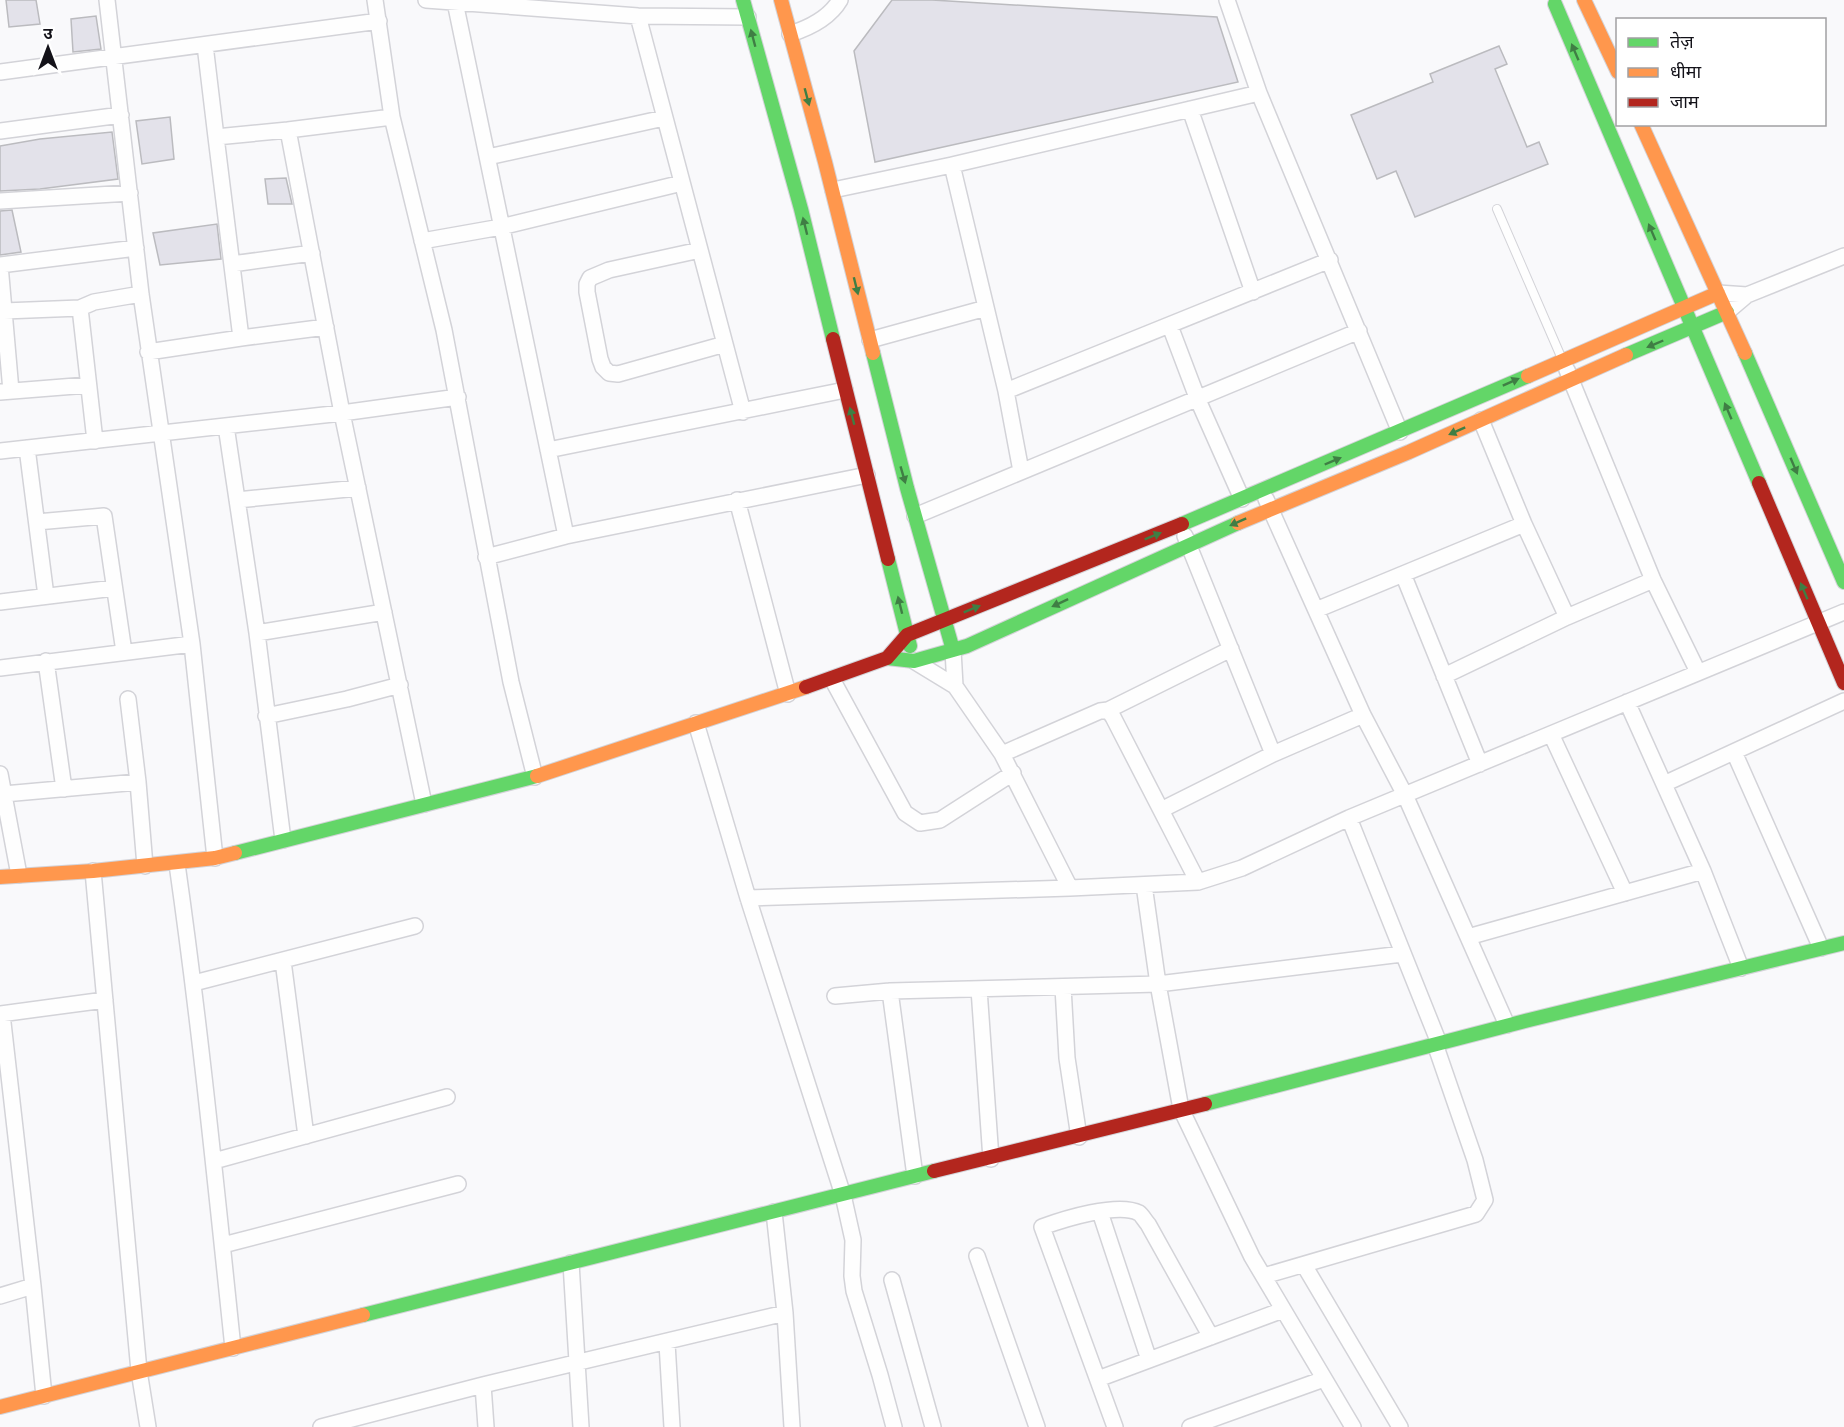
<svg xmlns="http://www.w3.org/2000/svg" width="1844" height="1427" font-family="'IBM Plex Sans','Noto Sans Devanagari',sans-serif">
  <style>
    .building { fill: #e3e2ea; stroke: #bbbbbf; stroke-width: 1.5 }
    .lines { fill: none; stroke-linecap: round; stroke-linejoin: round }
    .lane-casing { stroke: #d3d3d8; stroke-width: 10 }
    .street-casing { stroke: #d3d3d8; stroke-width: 18 }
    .fast-casing { stroke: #d3d3d8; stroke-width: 16 }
    .slow-casing { stroke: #d3d3d8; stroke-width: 16 }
    .jam-casing { stroke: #d3d3d8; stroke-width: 16 }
    .lane { stroke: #fefefe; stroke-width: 8 }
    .street { stroke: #fefefe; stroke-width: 15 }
    .fast { stroke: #63d668; stroke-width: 14 }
    .slow { stroke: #ff974d; stroke-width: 14 }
    .jam { stroke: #b3261e; stroke-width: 14 }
    .oneway { fill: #3f7e44 }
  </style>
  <rect width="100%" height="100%" fill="#f9f9fb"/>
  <path class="building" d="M6,0h30l4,24 -31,3z
    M892,0h40l285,17 21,65 -363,80 -21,-111z
    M96,16l5,33 -28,3 -2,-33z
    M1499,46l8,18 -12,5 32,78 12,-5 9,22 -133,53 -19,-46 -19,8 -26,-64 82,-33 -3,-8z
    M170,117l4,42 -32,5 -6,-43z
    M112,132l6,47 -78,10 -40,2v-45l40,-7z
    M286,178l6,26h-24l-3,-25z
    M12,210l9,42 -21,3v-44z
    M217,224l4,35 -61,6 -7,-32z"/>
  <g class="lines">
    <g class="lane-casing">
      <path id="lane" d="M1497,209l65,150"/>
    </g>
    <g class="street-casing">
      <path id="street" d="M375,0l17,117 52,213 67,352 24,95
        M426,0l212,16 110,1
        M1227,0l32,93 141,339
        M455,2l111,534
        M638,16l105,396
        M790,34c19,-6 40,-17 50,-34
        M205,45l11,92 72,-7
        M0,72l379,-51
        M1190,109l63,183
        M392,117l-104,13 54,283 82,391
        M0,131l121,-16
        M488,157l176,-39
        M952,165l54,226 15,80
        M833,190l119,-25 307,-72
        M0,201l130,-8
        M422,241l79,-14 181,-44
        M700,250l-91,20 -19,8 -3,6v8l13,67 3,8 6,6 9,1 107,-30
        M232,264l80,-11
        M0,265l136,-17
        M0,265l11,126
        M1718,293l29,2 -20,17
        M1747,295l97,-39
        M80,308l15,133
        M4,311l76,-3 14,-6 47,-8
        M1170,326l28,74 44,99
        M241,338l85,-11
        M870,340l116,-32
        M148,352l93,-14 -25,-201
        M1567,370l86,210 45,92
        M1006,391l324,-131
        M0,392l88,-7
        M226,426l31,207 26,207
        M27,448l19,148
        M548,450l297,-60
        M0,451l342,-38 116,-16
        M1266,499l97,216 42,80 102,230
        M237,500l121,-12
        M737,500l51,194
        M915,516l444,-185
        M37,522l67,-6 20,136
        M1185,536l88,218
        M486,557l80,-21 301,-61
        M1403,574l77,190
        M0,602l114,-14
        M1316,610l208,-86 -43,-104
        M1567,617l86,-37
        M257,633l127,-21
        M192,644l23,214
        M46,661l18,128
        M914,661l41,25 -2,-36
        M0,668l192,-24 -51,-350 -34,-294
        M1444,676l123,-59 -43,-93
        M832,679l73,134 15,10 20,-3 73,-47
        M955,686l47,68 68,134
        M128,699l10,83 7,84
        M1627,702l76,169 38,97
        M1108,710l123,-61
        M266,716l81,-17 53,-14
        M696,723l52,175 95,297 10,45 -1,36 2,15 26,84 14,52
        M1551,734l74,159
        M1734,752l87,196
        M1002,754l98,-43 8,-1 5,7 85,165
        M0,774l19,101
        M1664,784l180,-83
        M4,794l134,-12
        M1161,810l112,-56 90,-39
        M1349,818l90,225
        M177,864c23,161 39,322 56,484
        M93,871l46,500 9,56
        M1144,885l14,99 23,125 71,148 101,170
        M748,898l322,-10 128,-6 44,-14 107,-50 495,-206
        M1468,937l235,-66
        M283,961l23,175
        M194,983l221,-57
        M1063,987l4,71 12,79
        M979,989l12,170
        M890,991l25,185
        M835,996l55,-5 268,-7 244,-30
        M0,1014l105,-14
        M2,1014l31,272 11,110
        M214,1161l233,-64
        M774,1212l11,101 7,114
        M1100,1212l49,148
        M223,1245l235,-61
        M977,1256l60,171
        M571,1263l10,164
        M1304,1265l96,162
        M1264,1276l212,-62 9,-14 -10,-40 -40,-116
        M892,1280l41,147
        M0,1296l33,-10
        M667,1343l5,84
        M1098,1379l185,-69
        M483,1385l3,42
        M321,1427l162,-42 302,-72
        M1115,1427l-73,-200c22,-8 76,-25 97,-14 3,2 6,8 9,11l63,113
        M1190,1427l134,-48"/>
    </g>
    <g class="fast-casing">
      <path id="fast" d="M743,0l58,209 32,130
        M1555,4l204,479
        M873,353l34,135 46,162
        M1745,353l99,229
        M1626,355l101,-43
        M1182,524l346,-148
        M888,559l22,87
        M887,658l27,3 53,-15 271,-123
        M235,853l302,-77
        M1205,1104l324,-84 315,-77
        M363,1315l571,-144"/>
    </g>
    <g class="slow-casing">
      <path id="slow" d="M781,0l44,162 48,191
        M1584,0l34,72
        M1641,124l104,229
        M1528,376l190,-83
        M1238,523l171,-71 217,-97
        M537,776l269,-89
        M0,877l93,-6 122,-13 20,-5
        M0,1407l363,-92"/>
    </g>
    <g class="jam-casing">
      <path id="jam" d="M833,339l55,220
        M1759,483l85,200
        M806,687l81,-29 20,-23 275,-111
        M934,1171l271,-67"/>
    </g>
    <use href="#lane" class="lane"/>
    <use href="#street" class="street"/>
    <use href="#fast" class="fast"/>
    <use href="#slow" class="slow"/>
    <use href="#jam" class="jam"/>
  </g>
  <defs><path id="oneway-solid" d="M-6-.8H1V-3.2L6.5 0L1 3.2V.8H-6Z" transform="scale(1.5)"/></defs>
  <g class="oneway">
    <use href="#oneway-solid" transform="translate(753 38) rotate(-105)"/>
    <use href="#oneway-solid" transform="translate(1575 52) rotate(-113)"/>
    <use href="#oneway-solid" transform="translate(807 97) rotate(75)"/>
    <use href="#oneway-solid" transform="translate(805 226) rotate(-104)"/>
    <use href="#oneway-solid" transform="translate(1652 232) rotate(-113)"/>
    <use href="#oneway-solid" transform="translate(856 286) rotate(76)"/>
    <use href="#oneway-solid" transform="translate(1655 344) rotate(157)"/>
    <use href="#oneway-solid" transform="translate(1511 382) rotate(-24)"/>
    <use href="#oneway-solid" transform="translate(1728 411) rotate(-113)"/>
    <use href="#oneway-solid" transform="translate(852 416) rotate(-105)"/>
    <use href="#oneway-solid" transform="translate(1457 431) rotate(156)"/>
    <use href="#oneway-solid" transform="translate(1333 461) rotate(-23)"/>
    <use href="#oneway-solid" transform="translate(1794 466) rotate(67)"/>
    <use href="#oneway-solid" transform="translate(903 475) rotate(74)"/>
    <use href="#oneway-solid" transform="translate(1238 522) rotate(156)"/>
    <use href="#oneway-solid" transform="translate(1153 536) rotate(-22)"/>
    <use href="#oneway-solid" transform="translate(1804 591) rotate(-113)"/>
    <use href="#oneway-solid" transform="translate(1060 603) rotate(155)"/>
    <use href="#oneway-solid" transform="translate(900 605) rotate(-104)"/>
    <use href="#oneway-solid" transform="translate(972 609) rotate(-22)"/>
  </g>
  <rect x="1616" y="18" width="210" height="108" fill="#ffffff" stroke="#a1a0a3" stroke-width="1.5"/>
  <rect x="1628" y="38" width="30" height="9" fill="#63d668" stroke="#a1a0a3" stroke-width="1.5"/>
  <text x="1670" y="48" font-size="18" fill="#131219">तेज़</text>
  <rect x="1628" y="68" width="30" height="9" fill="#ff974d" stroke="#a1a0a3" stroke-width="1.5"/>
  <text x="1670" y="78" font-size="18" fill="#131219">धीमा</text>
  <rect x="1628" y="98" width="30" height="9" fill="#b3261e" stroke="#a1a0a3" stroke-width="1.5"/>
  <text x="1670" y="108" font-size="18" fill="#131219">जाम</text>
  <g transform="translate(48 48)" stroke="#ffffff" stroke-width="4.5" paint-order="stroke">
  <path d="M0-4.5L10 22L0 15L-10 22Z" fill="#131219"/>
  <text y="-9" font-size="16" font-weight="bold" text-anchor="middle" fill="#131219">उ</text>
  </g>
</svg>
